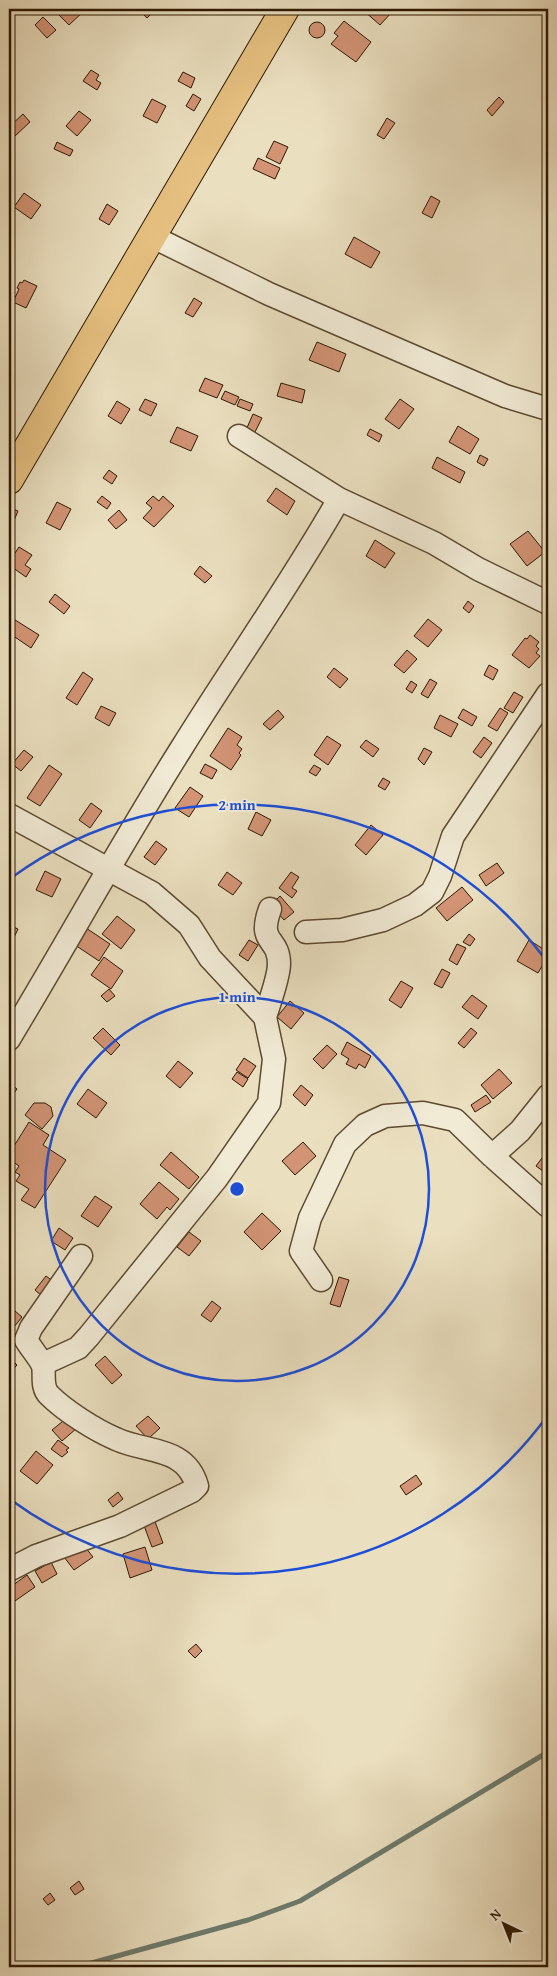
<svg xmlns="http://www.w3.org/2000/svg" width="557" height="1976" font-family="'Gentium Book Plus',serif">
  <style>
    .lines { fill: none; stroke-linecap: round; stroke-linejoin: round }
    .stream { stroke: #6d7a6c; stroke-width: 5 }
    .building { fill: #d29475; stroke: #2d1801 }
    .minor-casing { stroke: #5c4a30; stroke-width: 25 }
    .major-casing { stroke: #2d1801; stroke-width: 30 }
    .minor { stroke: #f1ead5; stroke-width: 22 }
    .major { stroke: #e5c080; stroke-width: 28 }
    .ring { fill: none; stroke: #1d4ed8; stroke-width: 2.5 }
    .centre { fill: #1d4ed8; stroke: #f1ead5; stroke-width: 2.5 }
    .ring-label { font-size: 15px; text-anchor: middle; font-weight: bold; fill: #1d4ed8; stroke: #f1ead5; stroke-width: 4; stroke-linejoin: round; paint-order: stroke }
  </style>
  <rect width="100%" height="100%" fill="#eadfbf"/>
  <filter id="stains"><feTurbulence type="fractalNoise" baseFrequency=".004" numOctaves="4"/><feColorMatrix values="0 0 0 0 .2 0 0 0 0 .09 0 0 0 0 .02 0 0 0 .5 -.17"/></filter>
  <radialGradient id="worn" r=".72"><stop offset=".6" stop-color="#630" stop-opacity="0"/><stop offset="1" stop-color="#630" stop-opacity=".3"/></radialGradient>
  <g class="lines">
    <path class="stream" d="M77,1967l171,-47 52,-19 248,-149"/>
  </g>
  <path class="building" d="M57,9h29l-17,16 -14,-14z
    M138,9h14l2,2 -7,7z
    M367,9h22l3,3 -12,13 -16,-14z
    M43,17l13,13 -9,8 -12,-13z
    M344,21l27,21 -15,20 -25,-18 7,-8 -4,-3z
    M309 30a8 8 0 1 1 16 0a8 8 0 1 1-16 0Z
    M91,70l8,5 -3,5 5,3 -4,7 -14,-9z
    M183,72l12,6 -4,10 -13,-7z
    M193,94l8,5 -7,12 -8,-5z
    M499,97l5,5 -12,14 -5,-6z
    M152,99l14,7 -9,17 -14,-7z
    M79,111l12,9 -14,16 -11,-10z
    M23,114l7,8 -15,14 -6,-6v-3z
    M387,118l8,5 -11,16 -7,-4z
    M274,141l14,6 -8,17 -14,-7z
    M57,142l16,8 -3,6 -16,-7z
    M258,158l22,10 -5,11 -22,-10z
    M24,193l17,12 -10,14 -17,-12z
    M431,196l9,5 -8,17 -10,-5z
    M107,204l11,7 -9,14 -10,-6z
    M354,237l26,15 -9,16 -26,-14z
    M24,280l13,6 -11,22 -13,-6 6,-13 -2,-1 3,-6 2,1z
    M194,298l8,5 -9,14 -8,-4z
    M317,342l29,12 -7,18 -30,-12z
    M205,378l18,7 -6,13 -18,-7z
    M281,383l24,7 -3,13 -25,-7z
    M225,391l14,6 -4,8 -14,-6z
    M145,399l12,5 -6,12 -12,-6z
    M240,399l13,5 -3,7 -13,-5z
    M400,399l14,10 -15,20 -14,-10z
    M117,401l13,8 -9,15 -13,-8z
    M253,414l9,4 -8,16 -8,-4z
    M458,426l21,13 -9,15 -21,-12z
    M177,427l21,9 -7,15 -21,-9z
    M370,429l12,6 -3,7 -12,-7z
    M480,455l8,4 -4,7 -7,-4z
    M437,457l28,15 -5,11 -28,-15z
    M109,470l8,6 -5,8 -9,-6z
    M276,488l19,13 -8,14 -20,-14z
    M102,496l9,7 -4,6 -10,-7z
    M153,496l6,5 4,-5 11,10 -20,21 -11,-9 9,-10 -6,-5z
    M57,502l14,7 -11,21 -14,-7z
    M11,508l7,3 -5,12 -4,-2v-7z
    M119,510l8,10 -11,9 -8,-9z
    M528,531l17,21 -18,14 -17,-22z
    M375,540l20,13 -10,15 -19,-12z
    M19,547l13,8 -7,10 6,4 -5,8 -17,-12v-3z
    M200,566l12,10 -7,7 -11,-9z
    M55,594l15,12 -6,8 -15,-12z
    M468,601l6,5 -5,7 -6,-5z
    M12,618l27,17 -8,13 -22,-15v-10z
    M428,619l14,11 -14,17 -14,-11z
    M530,635l9,7 -3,4 3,3 -3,4 4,3 -11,12 -17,-13 13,-17 2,1z
    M407,650l10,9 -13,14 -10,-8z
    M489,665l9,5 -5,10 -9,-5z
    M334,668l14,11 -8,9 -13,-11z
    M83,672l10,7 -16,26 -11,-7z
    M430,679l7,4 -9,15 -7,-4z
    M411,681l6,4 -5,8 -6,-4z
    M514,692l9,5 -10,16 -9,-5z
    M101,706l15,7 -7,13 -14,-8z
    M500,708l8,5 -11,18 -9,-5z
    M463,709l14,8 -5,9 -14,-8z
    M278,710l6,7 -14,13 -7,-6z
    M440,715l18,9 -7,13 -17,-9z
    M228,728l14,9 -5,8 5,4 -3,4 2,2 -10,15 -21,-14z
    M327,736l14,9 -13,20 -14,-10z
    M484,737l8,6 -11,15 -8,-6z
    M366,740l13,9 -6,8 -13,-10z
    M424,748l8,4 -8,13 -6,-6z
    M24,750l9,7 -12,14 -9,-7z
    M205,764l12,6 -5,9 -12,-6z
    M49,765l13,9 -22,32 -13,-8z
    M314,765l7,4 -5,7 -7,-4z
    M383,778l7,4 -5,8 -7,-4z
    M190,787l13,9 -14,21 -14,-9z
    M91,803l11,8 -12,17 -11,-8z
    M256,812l15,8 -9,16 -14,-7z
    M371,825l12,10 -17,20 -11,-10z
    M156,841l11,8 -12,16 -11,-8z
    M497,863l7,10 -18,13 -7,-11z
    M45,871l16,8 -9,18 -16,-7z
    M227,872l15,11 -9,12 -15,-10z
    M291,872l8,5 -7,11 5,3 -5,7 -13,-10z
    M462,887l11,13 -26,21 -11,-13z
    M280,896l14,16 -10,8 -13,-15z
    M117,916l18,14 -14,19 -19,-15z
    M11,926l7,3 -8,17 -1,-1v-15z
    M86,928l24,16 -11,17 -24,-16z
    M469,934l6,5 -5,7 -7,-4z
    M249,940l9,5 -10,16 -9,-6z
    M529,940l19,12v4l-10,17 -21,-12z
    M457,944l9,4 -9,17 -8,-5z
    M104,957l19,14 -12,18 -20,-14z
    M442,969l8,4 -8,15 -8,-4z
    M401,981l12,7 -12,20 -12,-8z
    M109,989l6,7 -8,6 -6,-6z
    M472,995l15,11 -9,13 -16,-12z
    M290,1001l14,12 -13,16 -14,-12z
    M103,1028l17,17 -9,10 -18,-17z
    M471,1028l6,5 -13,15 -6,-5z
    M347,1042l24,14 -6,12 -6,-4 -3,5 -10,-5 3,-5 -8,-5z
    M327,1045l10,9 -14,15 -10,-10z
    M244,1058l12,8 -8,12 -12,-8z
    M178,1061l15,12 -13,15 -14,-12z
    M499,1069l13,14 -19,16 -12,-14z
    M237,1072l11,7 -5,8 -11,-8z
    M9,1083l8,6 -5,7 -3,-2z
    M301,1085l12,10 -8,11 -12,-11z
    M88,1089l19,14 -11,15 -19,-14z
    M486,1095l5,7 -16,10 -4,-7z
    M34,1103h11l6,4 2,9 -11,13 -17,-14z
    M29,1122l20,13 -6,10 23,15 -31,48 -14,-8 8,-11 -13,-8 4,-6 -5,-3 4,-6 -10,-7v-5z
    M303,1142l13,14 -21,19 -13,-14z
    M548,1150v22l-1,2 -11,-8z
    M171,1152l28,25 -10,12 -29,-24z
    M159,1182l20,17 -9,11 -3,-3 -10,12 -17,-15z
    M95,1196l17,11 -14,20 -17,-11z
    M262,1213l19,18 -19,19 -18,-18z
    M59,1228l14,10 -8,12 -14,-9z
    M189,1232l12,9 -12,15 -12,-9z
    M46,1276l8,6 -11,15 -8,-7z
    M339,1277l10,3 -9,27 -10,-3z
    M212,1301l9,7 -10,14 -10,-7z
    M15,1311l7,6 -8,10 -5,-4v-5z
    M105,1356l17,19 -10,9 -17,-19z
    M9,1357l8,8 -8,9z
    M148,1416l12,12 -12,11 -12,-13z
    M68,1417l9,11 -15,13 -10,-11z
    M58,1440l11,8 -3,2 2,2 -6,5 -11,-8z
    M36,1451l17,14 -16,19 -17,-13z
    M416,1475l6,9 -16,11 -6,-9z
    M118,1492l5,7 -10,8 -5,-7z
    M154,1519l9,24 -11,4 -9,-24z
    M82,1543l11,14 -19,13 -10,-13z
    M145,1547l7,23 -22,8 -7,-24z
    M51,1562l6,12 -15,9 -7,-12z
    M27,1575l8,12 -20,14 -6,-8v-5z
    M196,1644l6,7 -7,7 -7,-7z
    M79,1881l5,8 -9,6 -5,-7z
    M50,1893l5,7 -7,5 -5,-6z"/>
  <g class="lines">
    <g class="minor-casing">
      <path id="minor" d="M151,236l118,58 236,102 43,13
        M239,436l100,63 95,44 44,26 70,34
        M9,815l143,78 37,32 21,33 55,59 9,42 -5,44 -52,75 -128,158 -11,12 -35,16
        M306,932l36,-2 41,-10 32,-15 17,-13 8,-16 13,-40 95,-142
        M265,1017c4,-13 14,-40 14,-53 0,-28 -22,-19 -9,-55
        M9,1039c58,-96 112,-195 172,-290 52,-84 109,-164 158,-250
        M492,1156l28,-25 28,-35
        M321,1280l-20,-29 9,-33 35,-74 20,-19 20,-9 38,-3 32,7 37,36 56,50
        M9,1570l27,-14 84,-30 72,-35 5,-5c-11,-40 -51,-33 -81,-47 -21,-9 -51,-28 -67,-44 -8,-8 -4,-20 -6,-29 -2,-6 -13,-19 -17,-26l5,-12 50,-72"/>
    </g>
    <g class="major-casing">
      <path id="major" d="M9,480l276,-471"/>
    </g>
    <use href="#minor" class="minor"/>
    <use href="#major" class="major"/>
  </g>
  <g class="ring">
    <circle cx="237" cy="1189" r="192"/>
    <path d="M548 1415A384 384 0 0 1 11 1500M11 878A384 384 0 0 1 548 963"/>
  </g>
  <circle cx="237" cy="1189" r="8" class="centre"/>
  <g class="ring-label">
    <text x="237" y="810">2 min</text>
    <text x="237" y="1002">1 min</text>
  </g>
  <rect width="557" height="1976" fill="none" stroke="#eadfbf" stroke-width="30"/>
  <rect x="10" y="10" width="537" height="1956" fill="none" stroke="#2d1801" stroke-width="2.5"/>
  <rect x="15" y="15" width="527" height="1946" fill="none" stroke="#2d1801"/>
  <g transform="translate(504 1924) rotate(317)" stroke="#f1ead5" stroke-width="4" paint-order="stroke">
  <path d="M0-4L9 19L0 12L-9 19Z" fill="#2d1801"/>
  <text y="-8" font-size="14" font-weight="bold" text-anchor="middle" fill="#2d1801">N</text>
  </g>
  <rect width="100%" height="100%" filter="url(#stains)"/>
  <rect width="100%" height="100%" fill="url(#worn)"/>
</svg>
